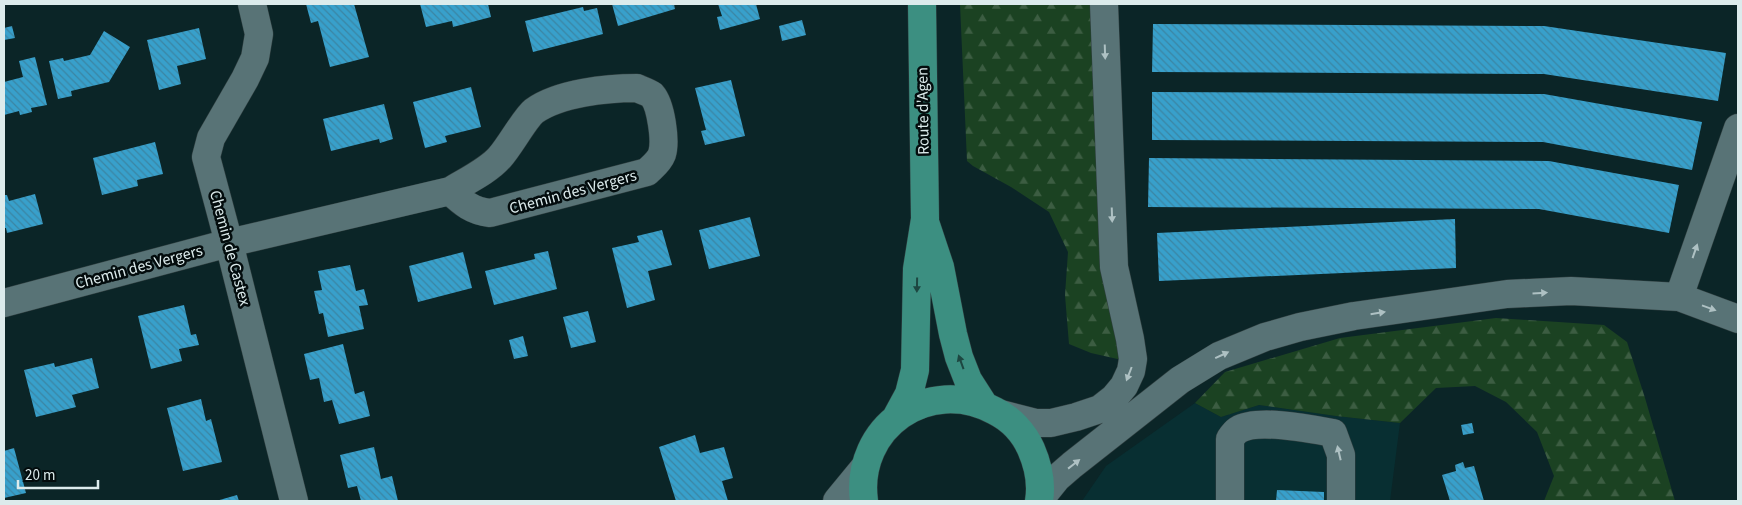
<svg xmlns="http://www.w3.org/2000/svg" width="1742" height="505" font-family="'Source Sans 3',sans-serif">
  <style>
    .built { fill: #082f32 }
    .forest { fill: url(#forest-firs) }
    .building { fill: url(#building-back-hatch) }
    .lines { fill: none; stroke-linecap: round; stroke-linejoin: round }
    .minor-casing { stroke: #303f40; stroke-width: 29 }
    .major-casing { stroke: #303f40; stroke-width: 29 }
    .minor { stroke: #587376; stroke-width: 28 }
    .major { stroke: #3c8f81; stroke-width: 28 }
    .oneway { fill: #aec1c3 }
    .oneway2 { fill: #1d4741 }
    .labels { text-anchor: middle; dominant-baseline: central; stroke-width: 5; stroke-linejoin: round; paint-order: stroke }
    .street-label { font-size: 16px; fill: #dcebec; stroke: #030c0d }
  </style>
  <defs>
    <pattern id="forest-firs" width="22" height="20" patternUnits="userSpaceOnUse" patternTransform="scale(1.25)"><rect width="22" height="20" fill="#1b4222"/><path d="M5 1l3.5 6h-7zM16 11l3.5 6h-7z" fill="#3c5d42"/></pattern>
    <pattern id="building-back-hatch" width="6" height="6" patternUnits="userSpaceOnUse" patternTransform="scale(1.25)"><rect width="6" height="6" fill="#38a0cb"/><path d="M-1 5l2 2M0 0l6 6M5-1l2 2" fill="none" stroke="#3b85a3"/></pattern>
  </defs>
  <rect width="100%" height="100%" fill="#0b2527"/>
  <path class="built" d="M1195,403l26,14 38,-12 77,11 64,7 -10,78h-308l24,-35z"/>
  <path class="forest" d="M960,4h135l27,356 -31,-7 -22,-9 -4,-49 3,-43 -19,-40 -38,-25 -38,-21 -6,-5z
    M1496,318l108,7 23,17 18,56 30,103h-131l10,-25 -17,-44 -31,-30 -31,-16 -39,2 -36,35 -64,-7 -77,-11 -38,12 -26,-14 30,-31 115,-34z"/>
  <path class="building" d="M306,4h48l15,53 -39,10 -12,-46 -7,2z
    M420,4h68l3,13 -38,10 -1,-6 -26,6z
    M612,4h62l1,5 -57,17z
    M718,4h38l4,15 -40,11 -3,-13 5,-1z
    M583,7l1,4 13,-3 6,26 -70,18 -8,-31z
    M802,20l4,15 -24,6 -3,-15z
    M1153,24l391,2 182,27 -8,48 -174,-27 -392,-2z
    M12,26l3,12 -11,2v-12z
    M199,28l7,31 -29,7 4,18 -22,6 -12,-50z
    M104,31l26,16 -21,35 -38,9 1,5 -14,3 -9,-38 14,-3 1,3 26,-6z
    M35,57l12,48 -16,3 1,4 -12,3 -1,-4 -15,4v-33l19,-5 -4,-16z
    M731,80l14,56 -40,9 -4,-14 5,-1 -11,-42z
    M471,87l10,40 -36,9 2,6 -22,6 -12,-46z
    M1152,92l392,2 158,28 -10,48 -149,-28 -391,-2z
    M384,104l9,35 -13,4 -1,-4 -48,12 -8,-32z
    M155,142l8,32 -26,6 1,6 -36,9 -9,-37z
    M1149,158l400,3 130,24 -10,48 -130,-24 -391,-2z
    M35,194l8,30 -36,9 -1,-5h-2v-33h3l2,6z
    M750,217l10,39 -51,13 -10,-39z
    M1455,219l1,49 -297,13 -2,-48z
    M662,230l10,35 -24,6 7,29 -28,8 -15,-60 27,-6 -2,-6z
    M548,251l9,38 -63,16 -9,-34 50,-12 -1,-5z
    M463,252l9,36 -54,14 -9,-36z
    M350,265l6,26 8,-2 4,16 -9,1 5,23 -36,8 -5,-24 -4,1 -5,-23 8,-1 -4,-19z
    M184,305l7,30 5,-1 3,11 -20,4 3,12 -31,8 -13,-53z
    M588,311l8,31 -25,6 -8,-31z
    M523,336l5,20 -14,3 -5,-19z
    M343,344l12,50 9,-3 6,25 -31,8 -7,-24 -8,2 -5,-24 -9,2 -6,-26z
    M92,358l7,30 -27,7 4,12 -40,10 -12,-47 30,-7 1,4z
    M201,399l5,22 5,-2 11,43 -39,9 -16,-63z
    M1472,423l2,10 -11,2 -2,-10z
    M695,435l5,18 24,-6 9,31 -11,3 6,20h-52l-17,-54z
    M374,447l7,32 11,-3 6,25h-37l-4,-15 -9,2 -8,-33z
    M14,448l12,45 -22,5v-47z
    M1463,462l2,6 9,-2 10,35h-34l-8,-26 14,-4 -1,-6z
    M1277,490l47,2v9h-48z
    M237,495l2,6h-23z"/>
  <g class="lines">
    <g class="minor-casing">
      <path id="minor" d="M252,4l7,30 -4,24 -10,21 -34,59 -5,19 23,86 65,258
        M637,88c4,2 11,4 15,7 9,10 14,46 10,59 -3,8 -9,12 -15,18l-157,41c-18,-2 -27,-10 -40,-22 16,-10 38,-20 50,-34 10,-11 25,-39 34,-46 25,-18 73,-23 103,-23z
        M1679,297l59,-169
        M4,303l225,-60 221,-52
        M1001,414l35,9h15l25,-6 24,-8 14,-11 10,-12 7,-15 2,-12 -3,-20 -16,-72 -10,-263
        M1040,499l17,-21 15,-13 108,-85 39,-24 46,-19 35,-10 54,-11 153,-22 64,-3 108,6 59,22
        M837,501l28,-34
        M1230,501v-62c2,-3 5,-7 8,-9 19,-12 73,-1 95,3l8,22v46"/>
    </g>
    <g class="major-casing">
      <path id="major" d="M926,225l14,42 13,67 6,23 9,23 16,25
        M896,418l13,-24 6,-24 2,-101 8,-50 -3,-215
        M864,501c-10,-74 65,-126 131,-90 16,8 29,22 36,38 7,16 11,34 8,52"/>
    </g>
    <use href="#minor" class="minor"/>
    <use href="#major" class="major"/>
  </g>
  <defs><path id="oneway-solid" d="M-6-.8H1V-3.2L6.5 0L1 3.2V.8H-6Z" transform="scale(1.25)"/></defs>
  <g class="oneway">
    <use href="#oneway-solid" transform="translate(1105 52) rotate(88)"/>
    <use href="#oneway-solid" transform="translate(1112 215) rotate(88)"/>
    <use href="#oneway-solid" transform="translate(1695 251) rotate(-71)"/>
    <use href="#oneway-solid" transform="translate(1540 293) rotate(-3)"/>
    <use href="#oneway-solid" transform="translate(1709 308) rotate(20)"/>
    <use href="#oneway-solid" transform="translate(1378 313) rotate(-9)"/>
    <use href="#oneway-solid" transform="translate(1222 355) rotate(-25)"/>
    <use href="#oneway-solid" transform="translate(1129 374) rotate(111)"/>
    <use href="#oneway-solid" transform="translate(1339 453) rotate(-103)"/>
    <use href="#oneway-solid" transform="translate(1074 464) rotate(-38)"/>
  </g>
  <g class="oneway2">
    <use href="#oneway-solid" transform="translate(917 285) rotate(91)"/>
    <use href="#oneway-solid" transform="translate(961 362) rotate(-110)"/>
  </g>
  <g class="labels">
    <g class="street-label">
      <text transform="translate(923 111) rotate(-91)">Route d'Agen</text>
      <text transform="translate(573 192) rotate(-15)">Chemin des Vergers</text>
      <text transform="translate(230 248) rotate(75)">Chemin de Castex</text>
      <text transform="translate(139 267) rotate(-15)">Chemin des Vergers</text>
    </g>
  </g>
  <rect width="1742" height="505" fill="none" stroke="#dcebec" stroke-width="10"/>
  <path d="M18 480v8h80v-8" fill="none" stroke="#dcebec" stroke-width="2.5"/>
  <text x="25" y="480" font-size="15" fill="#dcebec" stroke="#030c0d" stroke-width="4" paint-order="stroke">20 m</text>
</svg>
